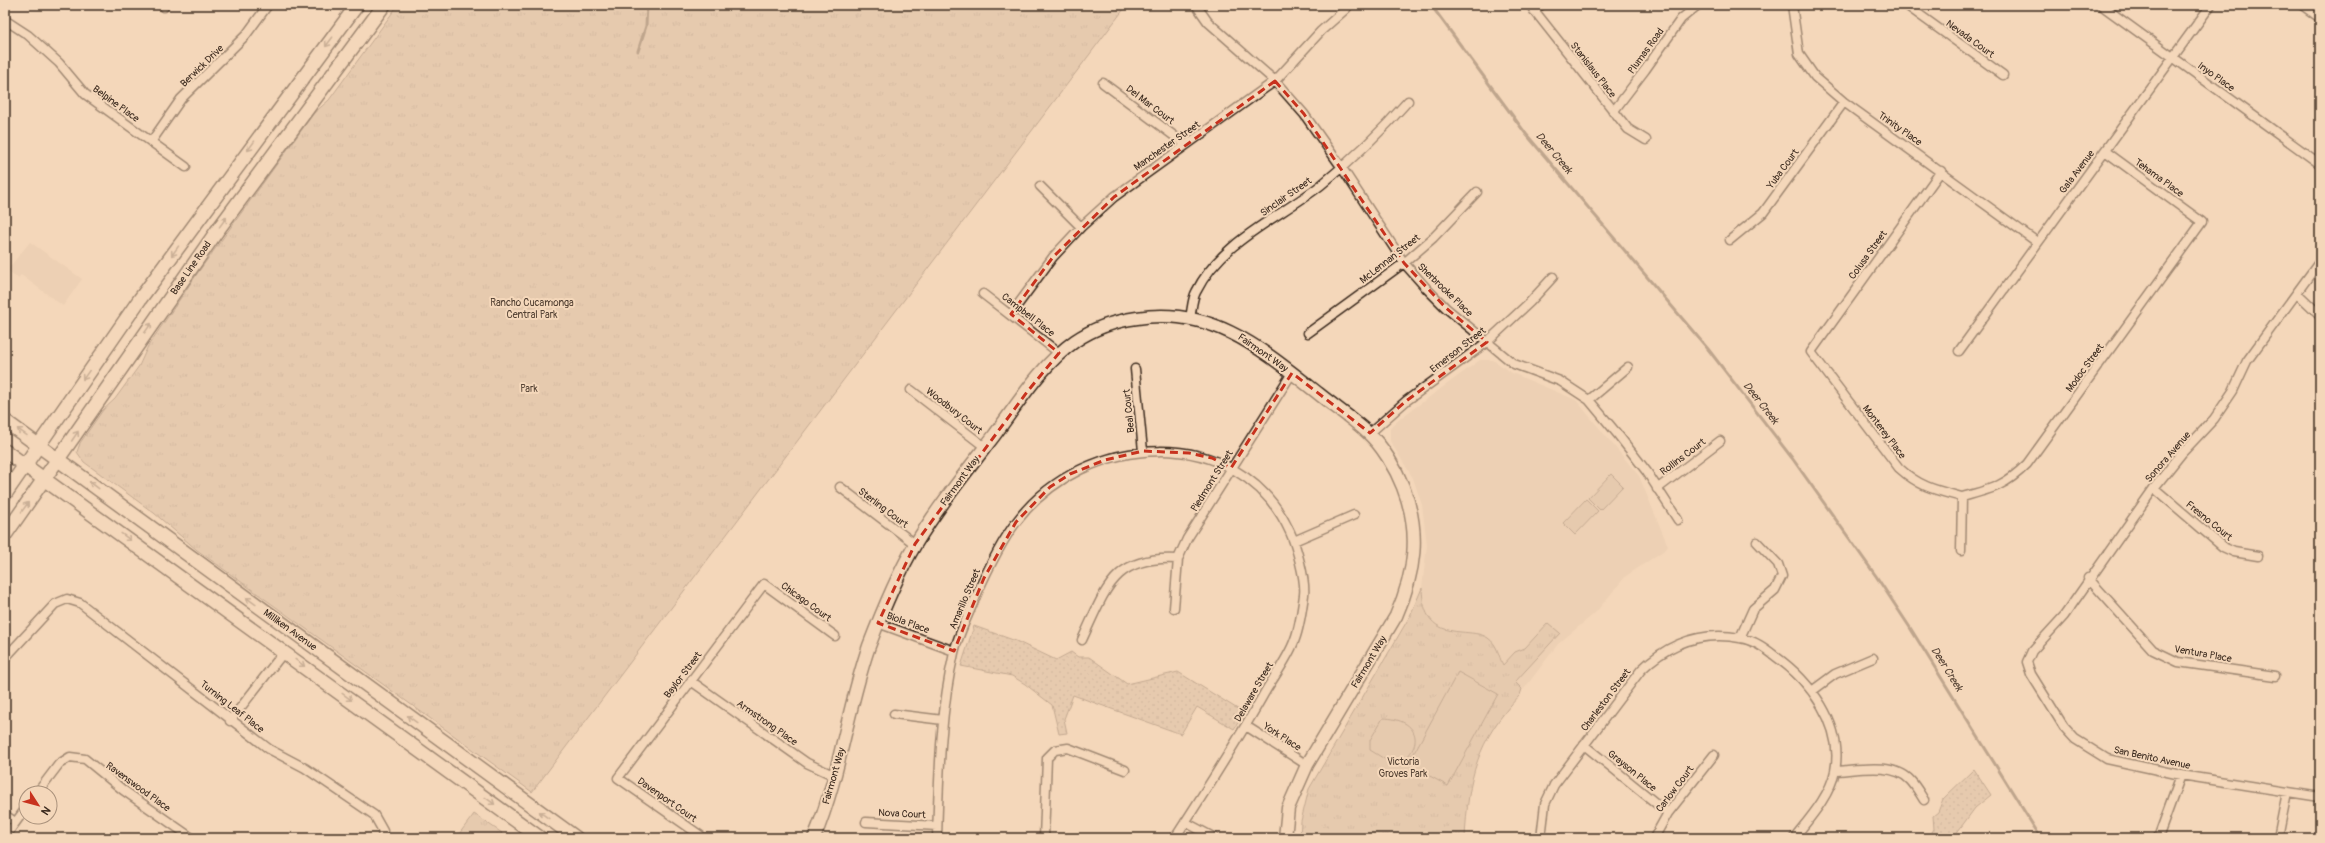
<svg xmlns="http://www.w3.org/2000/svg" width="2325" height="843" font-family="Pangolin,sans-serif">
  <style>
    .built { fill: #e4c8ad }
    .grass { fill: url(#grass-dots); stroke: #887260 }
    .park { fill: url(#park-tufts); stroke: #887260 }
    .pitch { fill: #d6bba1; stroke: #887260 }
    .lines { fill: none; stroke-linecap: round; stroke-linejoin: round }
    .stream { stroke: #7e6956; stroke-width: 3 }
    .street-casing { stroke: #3b2a1e; stroke-width: 11 }
    .secondary-casing { stroke: #3b2a1e; stroke-width: 15 }
    .primary-casing { stroke: #3b2a1e; stroke-width: 16 }
    .street { stroke: #f4d7ba; stroke-width: 8 }
    .secondary { stroke: #f4d7ba; stroke-width: 12 }
    .primary { stroke: #f4d7ba; stroke-width: 13 }
    .oneway { stroke: #98806c }
    .marked { fill: none; stroke: #c8321e; stroke-width: 3; stroke-dasharray: 8 5; stroke-linejoin: round }
    .labels { text-anchor: middle; dominant-baseline: central; stroke-width: 4; stroke-linejoin: round; paint-order: stroke }
    .street-label { font-size: 10px; fill: #3b2a1e; stroke: #f4d7ba }
    .park-label { font-size: 10px; fill: #524032; stroke: #f4d7ba }
    .water-label { font-size: 11px; font-style: italic; fill: #574436; stroke: #f4d7ba }
  </style>
  <defs>
    <pattern id="grass-dots" width="8" height="8" patternUnits="userSpaceOnUse"><rect width="8" height="8" fill="#d6bba1"/><path d="M2 2h.1M6 6h.1" fill="none" stroke="#af9883" stroke-width="1.8" stroke-linecap="round"/></pattern>
    <pattern id="park-tufts" width="24" height="20" patternUnits="userSpaceOnUse"><rect width="24" height="20" fill="#d6bba1"/><path d="M3 7l-1-3M5 7V3M7 7l1-3M15 17l-1-3M17 17v-4M19 17l1-3" fill="none" stroke="#af9883"/></pattern>
  </defs>
  <rect width="100%" height="100%" fill="#f4d7ba"/>
  <filter id="ink" filterUnits="userSpaceOnUse"><feTurbulence type="fractalNoise" baseFrequency=".025" numOctaves="2"/><feDisplacementMap in="SourceGraphic" scale="8" xChannelSelector="R" yChannelSelector="G"/><feConvolveMatrix kernelMatrix="1 2 1 2 8 2 1 2 1" color-interpolation-filters="sRGB"/></filter>
  <g filter="url(#ink)">
    <path class="built" d="M30,242l52,37 -19,27 -42,-31 -3,3 -11,-8z
      M1480,360h13l19,13 64,27 63,76 29,70 -2,3 -40,27 -31,37 -37,31 -34,45 -6,-3 -11,-13 -10,-24 -8,-10 -17,-6 -22,-2 -12,-5 -9,-7 -3,-6 -4,-25 5,-43 -5,-40 -9,-27 -23,-37v-13l12,-11z"/>
    <path class="grass" d="M974,626l42,15 40,19 15,-8 7,5h11l38,27 51,-12 66,41 -10,16 -37,-22 -16,27 -108,-39 -9,24 3,14 -8,1 -7,-29 -27,-21 -13,-8 -51,-10z
      M1974,769l17,26 -16,13 -22,30h-25l6,-9 -1,-13 5,-4 5,-13z"/>
    <path class="park" d="M398,5h729l-595,787 -335,-242 -43,-37 -70,-51 -7,-10 3,-9 23,-33 12,-11 24,-33 9,-20 51,-75 115,-158 15,-13z
      M1422,588c1,28 10,42 39,44 9,1 20,1 27,6 10,7 10,17 15,27l12,-13 10,-4 23,-25 12,10 -45,49 7,7 -2,6c-43,45 -52,83 -55,143h-165l1,-17 8,-32 101,-173z
      M474,814l28,19 -4,5h-42z"/>
    <path class="pitch" d="M1611,474l12,12 -23,24 -12,-12z
      M1586,499l12,12 -23,24 -12,-12z
      M1458,672l40,22 -50,92 -40,-22z
      M1383,718c37,1 43,29 13,48l-26,-16v-10z"/>
    <g class="lines">
      <path class="stream" d="M1431,5l95,129 182,215 84,109 84,118 33,50 132,212
        M638,51l8,-25 1,-21"/>
      <g class="street-casing">
        <path id="street" d="M162,5l2,2
          M1196,5l12,17 67,59 29,33 38,54 62,95 23,26 19,19 68,56 46,17 29,19 30,36 28,36 31,48
          M1530,5l98,124 18,11
          M1792,5l7,49 16,23 29,25 193,140
          M1906,5l97,70
          M2101,5l219,159
          M2302,5l18,13
          M1534,11l7,-6
          M5,20l23,15 31,28 26,31 101,73
          M1103,83l82,61
          M1613,112l32,-42 36,-51 17,-14
          M151,142l30,-43 65,-64 22,-30
          M1941,171l-130,181 88,116c21,19 36,22 63,29
          M1040,186l41,41
          M1730,240l33,-27 81,-111
          M2320,261l-73,100 -14,30 -19,28 -32,34 -28,35 -90,128 -32,35 -5,11 4,12 33,53 11,12 32,20 74,16 139,22
          M2297,293l23,22
          M983,294l76,59
          M1011,314l42,-57 28,-30 33,-30 161,-116 46,-50 26,-23
          M1190,318c2,-8 2,-19 6,-26 25,-51 83,-74 125,-107 32,-26 60,-53 87,-84
          M1308,333l96,-70 29,-25 44,-46
          M1959,351l252,-346
          M1135,369l8,82
          M911,390l74,57
          M1589,400l39,-33
          M1370,433l36,-32 81,-59 43,-40 23,-25
          M840,487l75,57
          M2154,488l69,59 11,5 24,4
          M1657,489l63,-48
          M1962,497c30,-8 43,-11 65,-33l175,-242 -97,-71
          M1294,541l60,-26
          M1961,551l1,-54
          M2088,578l65,72 25,12 97,14
          M1174,608l4,-49 9,-20 105,-166
          M878,623l76,28
          M1740,638l13,-29 22,-19 7,-14 -4,-12 -21,-22
          M1082,640c24,-51 31,-85 96,-81
          M5,658l50,-54 12,-5 13,4 189,146 36,19 69,47 9,16 -1,7
          M691,681l116,82 28,13
          M1812,691l23,-17 38,-16
          M894,714l49,6
          M230,721l54,-69
          M1246,726l61,39
          M1584,745l84,68
          M1835,771c21,-1 59,-9 75,9 6,6 10,14 14,20
          M37,793l22,-29 11,-7 15,2 38,31 69,48
          M5,815l10,7
          M866,822l71,4
          M1185,822l30,16
          M5,837l21,-29
          M704,838l-86,-60 146,-194 71,52
          M937,838c2,-61 3,-125 17,-185 4,-19 15,-39 22,-57 11,-25 24,-53 41,-75 67,-89 222,-101 273,11 6,13 16,48 14,63 -2,14 -4,31 -9,44 -6,18 -20,36 -30,53 -28,50 -59,98 -90,146
          M1044,838l3,-80 8,-8 13,-2 57,22
          M1541,838l4,-34 9,-19 87,-115c28,-27 60,-39 99,-32 14,2 25,10 35,18 35,25 69,69 60,115 -5,25 -26,48 -41,67
          M1654,838l14,-25 46,-58
          M2158,838l23,-63
          M2278,838l9,-46"/>
      </g>
      <g class="secondary-casing">
        <path id="secondary" d="M814,838c26,-62 33,-129 55,-192 13,-34 27,-69 46,-101 22,-37 51,-73 78,-108 24,-32 48,-72 82,-96 19,-13 40,-20 62,-23 76,-12 126,32 182,76 16,13 33,24 48,38 15,13 29,37 36,55 18,45 12,86 -7,129l-89,149 -19,43 -3,30"/>
      </g>
      <g class="primary-casing">
        <path id="primary" d="M5,421l571,417
          M5,451l535,387
          M5,494l135,-195 217,-294
          M5,535l212,-304 167,-226"/>
      </g>
      <use href="#street" class="street"/>
      <use href="#secondary" class="secondary"/>
      <use href="#primary" class="primary"/>
    </g>
    <defs><path id="oneway-shaft" d="M-6 0H5M1.5-3L5.5 0L1.5 3" fill="none" stroke-width="1.6" stroke-linecap="round" stroke-linejoin="round"/></defs>
    <g class="oneway">
      <use href="#oneway-shaft" transform="translate(329 42) rotate(127)"/>
      <use href="#oneway-shaft" transform="translate(251 146) rotate(126)"/>
      <use href="#oneway-shaft" transform="translate(223 222) rotate(-54)"/>
      <use href="#oneway-shaft" transform="translate(175 251) rotate(126)"/>
      <use href="#oneway-shaft" transform="translate(148 328) rotate(-55)"/>
      <use href="#oneway-shaft" transform="translate(86 375) rotate(125)"/>
      <use href="#oneway-shaft" transform="translate(22 432) rotate(-145)"/>
      <use href="#oneway-shaft" transform="translate(75 436) rotate(-56)"/>
      <use href="#oneway-shaft" transform="translate(94 485) rotate(-143)"/>
      <use href="#oneway-shaft" transform="translate(25 507) rotate(-54)"/>
      <use href="#oneway-shaft" transform="translate(126 537) rotate(36)"/>
      <use href="#oneway-shaft" transform="translate(251 601) rotate(-144)"/>
      <use href="#oneway-shaft" transform="translate(300 663) rotate(36)"/>
      <use href="#oneway-shaft" transform="translate(347 697) rotate(36)"/>
      <use href="#oneway-shaft" transform="translate(412 719) rotate(-144)"/>
      <use href="#oneway-shaft" transform="translate(490 801) rotate(36)"/>
      <use href="#oneway-shaft" transform="translate(544 815) rotate(-144)"/>
    </g>
  </g>
  <path d="M0 0H2325V843H0ZM1275,81l29,33 100,149 42,45 41,34 -81,59 -36,32 -78,-60 -61,95 -19,-10 -23,-5 -46,-2 -38,9 -35,14 -20,13 -34,35 -32,56 -30,73 -76,-28 37,-79 112,-152 32,-39 -48,-39 42,-57 61,-60z" fill="#f4d7ba" fill-opacity=".55" fill-rule="evenodd"/>
  <path class="marked" d="M1275,81l29,33 100,149 42,45 41,34 -81,59 -36,32 -78,-60 -61,95 -19,-10 -23,-5 -46,-2 -38,9 -35,14 -20,13 -34,35 -32,56 -30,73 -76,-28 37,-79 112,-152 32,-39 -48,-39 42,-57 61,-60z"/>
  <g class="labels">
    <g class="street-label">
      <text transform="translate(1970 39) rotate(36)">Nevada Court</text>
      <text transform="translate(1646 51) rotate(-54)">Plumas Road</text>
      <text transform="translate(202 66) rotate(-44)">Berwick Drive</text>
      <text transform="translate(1593 70) rotate(52)">Stanislaus Place</text>
      <text transform="translate(2216 77) rotate(36)">Inyo Place</text>
      <text transform="translate(116 104) rotate(36)">Belpine Place</text>
      <text transform="translate(1150 105) rotate(37)">Del Mar Court</text>
      <text transform="translate(1900 129) rotate(35)">Trinity Place</text>
      <text transform="translate(1167 146) rotate(-35)">Manchester Street</text>
      <text transform="translate(1783 169) rotate(-54)">Yuba Court</text>
      <text transform="translate(2077 172) rotate(-53)">Gala Avenue</text>
      <text transform="translate(2159 178) rotate(36)">Tehama Place</text>
      <text transform="translate(1286 197) rotate(-35)">Sinclair Street</text>
      <text transform="translate(1868 255) rotate(-54)">Colusa Street</text>
      <text transform="translate(1390 259) rotate(-38)">McLennan Street</text>
      <text transform="translate(191 268) rotate(-55)">Base Line Road</text>
      <text transform="translate(1445 290) rotate(44)">Sherbrooke Place</text>
      <text transform="translate(1028 315) rotate(38)">Campbell Place</text>
      <text transform="translate(1458 350) rotate(-38)">Emerson Street</text>
      <text transform="translate(1263 353) rotate(35)">Fairmont Way</text>
      <text transform="translate(2085 368) rotate(-54)">Modoc Street</text>
      <text transform="translate(954 411) rotate(38)">Woodbury Court</text>
      <text transform="translate(1129 411) rotate(-96)">Beal Court</text>
      <text transform="translate(1884 432) rotate(53)">Monterey Place</text>
      <text transform="translate(1683 457) rotate(-37)">Rollins Court</text>
      <text transform="translate(2168 457) rotate(-49)">Sonora Avenue</text>
      <text transform="translate(960 481) rotate(-54)">Fairmont Way</text>
      <text transform="translate(1212 481) rotate(-58)">Piedmont Street</text>
      <text transform="translate(883 508) rotate(37)">Sterling Court</text>
      <text transform="translate(2209 521) rotate(39)">Fresno Court</text>
      <text transform="translate(965 599) rotate(-67)">Amarillo Street</text>
      <text transform="translate(806 602) rotate(36)">Chicago Court</text>
      <text transform="translate(908 623) rotate(20)">Biola Place</text>
      <text transform="translate(290 630) rotate(36)">Milliken Avenue</text>
      <text transform="translate(2203 654) rotate(10)">Ventura Place</text>
      <text transform="translate(1369 662) rotate(-59)">Fairmont Way</text>
      <text transform="translate(683 675) rotate(-53)">Baylor Street</text>
      <text transform="translate(1254 692) rotate(-60)">Delaware Street</text>
      <text transform="translate(1606 700) rotate(-53)">Charleston Street</text>
      <text transform="translate(232 707) rotate(38)">Turning Leaf Place</text>
      <text transform="translate(767 723) rotate(35)">Armstrong Place</text>
      <text transform="translate(1282 737) rotate(33)">York Place</text>
      <text transform="translate(2152 758) rotate(12)">San Benito Avenue</text>
      <text transform="translate(1632 771) rotate(39)">Grayson Place</text>
      <text transform="translate(834 776) rotate(-74)">Fairmont Way</text>
      <text transform="translate(138 787) rotate(36)">Ravenswood Place</text>
      <text transform="translate(1675 789) rotate(-53)">Carlow Court</text>
      <text transform="translate(667 800) rotate(35)">Davenport Court</text>
      <text transform="translate(902 814) rotate(3)">Nova Court</text>
    </g>
    <g class="park-label">
      <text x="532" y="303">Rancho Cucamonga<tspan x="532" dy="12">Central Park</tspan></text>
      <text x="529" y="389">Park</text>
      <text x="1403" y="762">Victoria<tspan x="1403" dy="12">Groves Park</tspan></text>
    </g>
    <g class="water-label">
      <text transform="translate(1554 153) rotate(50)">Deer Creek</text>
      <text transform="translate(1761 403) rotate(52)">Deer Creek</text>
      <text transform="translate(1947 669) rotate(58)">Deer Creek</text>
    </g>
  </g>
  <rect width="2325" height="843" fill="none" stroke="#f4d7ba" stroke-width="20"/>
  <rect x="10" y="10" width="2305" height="823" fill="none" stroke="#3b2a1e" stroke-width="1.5" filter="url(#ink)"/>
  <g transform="translate(38 805) rotate(126)"><circle r="19" fill="#f4d7ba" stroke="#aa927c"/>
  <path d="M0-3L7 15L0 10L-7 15Z" fill="#c8321e"/>
  <text y="-6" font-size="11" font-weight="bold" text-anchor="middle" fill="#3b2a1e">N</text>
  </g>
</svg>
